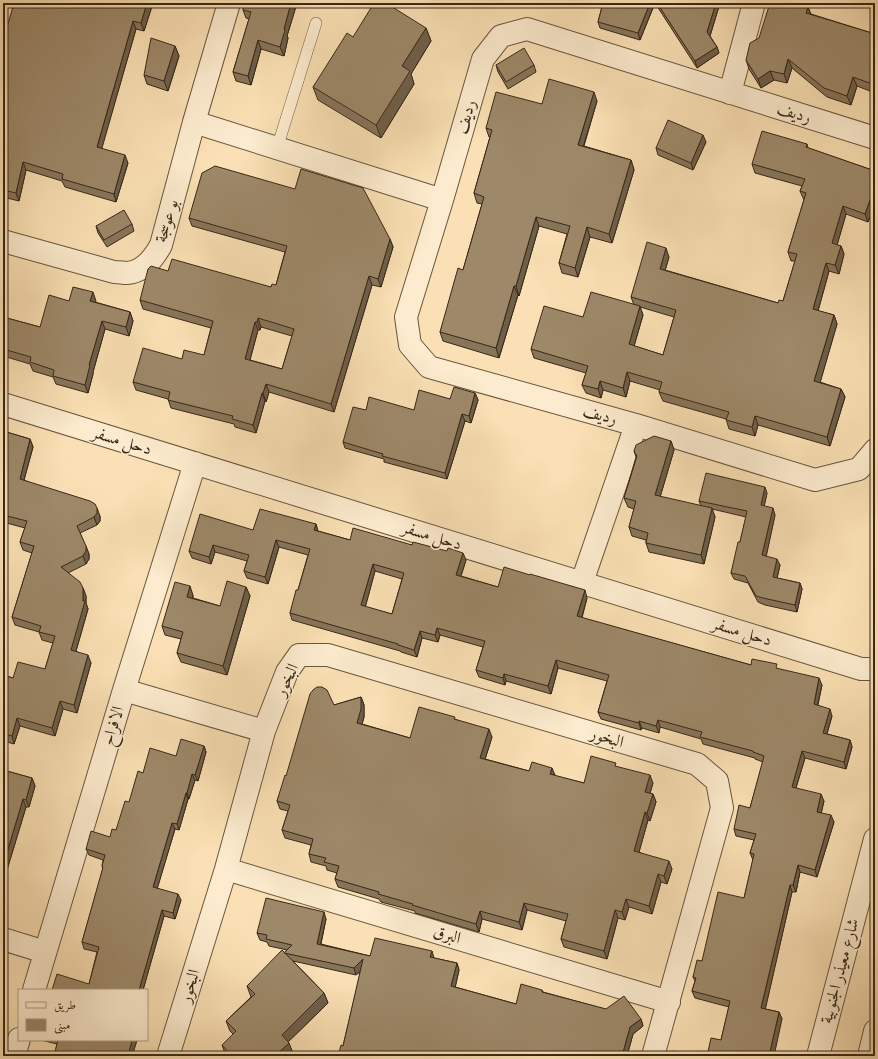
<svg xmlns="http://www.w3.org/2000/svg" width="878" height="1059" font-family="'IM FELL DW Pica',Amiri,serif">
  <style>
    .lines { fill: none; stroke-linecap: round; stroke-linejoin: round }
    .service-casing { stroke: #69563e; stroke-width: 12 }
    .minor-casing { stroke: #69563e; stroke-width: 24 }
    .tertiary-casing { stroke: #69563e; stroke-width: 24 }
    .service { stroke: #fcebce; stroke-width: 11 }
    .minor { stroke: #fcebce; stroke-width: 22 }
    .tertiary { stroke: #fcebce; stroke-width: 22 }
    .wall { fill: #87755a; stroke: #392817; fill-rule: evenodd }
    .shaded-wall { fill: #6e5f4a; stroke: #392817 }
    .building { fill: #9d8869; stroke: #392817; fill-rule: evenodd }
    .labels { text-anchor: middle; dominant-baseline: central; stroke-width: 3; stroke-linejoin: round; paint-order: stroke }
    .street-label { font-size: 17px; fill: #392817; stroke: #fcebce }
  </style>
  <rect width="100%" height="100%" fill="#fae0b4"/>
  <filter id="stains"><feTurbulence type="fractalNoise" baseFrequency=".005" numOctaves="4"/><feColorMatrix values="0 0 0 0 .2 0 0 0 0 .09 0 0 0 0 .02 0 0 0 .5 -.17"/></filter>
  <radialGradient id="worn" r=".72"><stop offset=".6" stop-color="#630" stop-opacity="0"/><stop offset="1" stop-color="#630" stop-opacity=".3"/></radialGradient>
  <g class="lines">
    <g class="service-casing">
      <path id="service" d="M277,148l39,-125"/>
    </g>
    <g class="minor-casing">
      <path id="minor" d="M730,93l24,-90
        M194,122l248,78
        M875,138l-348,-109 -26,7 -18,23 -41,141 -36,117 4,28 19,22 207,58 179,55 44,-11 16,-19
        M3,241l111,31c5,0 9,1 13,1 16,-1 27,-15 34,-28l33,-123 35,-119
        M3,404l858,265h14
        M582,582l54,-157
        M124,690l140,41
        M226,869l443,133
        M3,939l42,13
        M34,990l90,-300 71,-227
        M14,1056l5,-17
        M168,1056l58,-187 38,-138 23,-59 12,-17h29l369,109 20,17 5,27 -69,248"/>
    </g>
    <g class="tertiary-casing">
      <path id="tertiary" d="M818,1056l57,-217
        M869,1056l6,-25"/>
    </g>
    <use href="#service" class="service"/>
    <use href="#minor" class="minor"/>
    <use href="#tertiary" class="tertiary"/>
  </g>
  <path class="wall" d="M153,3l-9,28 -8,-2 -35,120 27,14 -12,39 -51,-15 -3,-6 -36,-11 -7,31 -16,-4v-156z
    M245,3h52l-10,33 1,2 -4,18 -23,-7 -10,36 -15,-4 -3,-9 16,-53 -3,-1 -3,-8z
    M603,3h52l-15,37 -40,-12 -2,-6z
    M655,3h65l-10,33 7,11 2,6 -22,15z
    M808,7l3,7 64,20v59l-18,-7 -6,19 -24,-8 -35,-29 -5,15 -13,-3 -13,8 -12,-19 -3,-9z
    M426,28l5,13 -20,33 3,10 -33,54 -63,-38 -5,-13 40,-50z
    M175,46l4,10 -11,35 -21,-7 -3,-9z
    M496,65h38l2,7 -28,17 -10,-17z
    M597,101l-13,45 47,14 3,10 -22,73 -22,-6 -12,40 -16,-4 -3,-10 8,-29 -28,-8 -20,70 -1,-1 -19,63 -56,-17 -3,-9 23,-62 19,-66 -5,-1 -3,-10 16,-56h-1l-3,-9 56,-24z
    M706,142l-13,28 -35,-15 -2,-7z
    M807,144l1,4 67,23v33l-7,18 -22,-8 -9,31 4,1 3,8 -5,20 -10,-3 -11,40 16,4 3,9 -17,58 21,7 4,8 -15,49 -72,-21 -3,11 -26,-7 -3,-10 -63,-18 -4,-9 1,-2 -30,-9 -4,16 -23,-7 -2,8 -15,-5 -4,-8 4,-12 -52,-15 -3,-9 52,-32 51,-12 -3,-8 38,-40 -4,13 113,33 5,-2 12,-40h-4l-3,-9 16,-52 -4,-9 2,-5 -47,-13 -3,-9zM640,307l34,10 -11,38 -29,-9 9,-31z
    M189,218l201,21 3,8 -12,40 -9,-2 -38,127 -65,-20 -3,10 -1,-1 -9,32 -21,-6 -1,-3 -63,-16 -3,-9 -32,-9 -3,-8 49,-23 22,-4 7,-27 -68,-19 -3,-9 28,-29 103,16 5,-2 9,-33 -93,-26zM261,327l31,9 -10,33 -32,-9 8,-30h2z
    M132,224l2,7 -27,16 -9,-14 -2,-7z
    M69,301h27l-1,1 35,10 3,9 -4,15 -24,-7 -12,43v2l-5,19 -32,-9 -3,-7 -20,-6 -3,-7 -27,-8v-39l37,10z
    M475,393l3,7 -7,23 -6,-2 -18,58 -63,-17v-3l-39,-11 -2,-6 23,-32h48l36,-11z
    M3,431l27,8 3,8 -9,33 76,36v5l-3,4 -17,8 9,21v5l-3,5 -18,9 15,15 3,8v7l2,6 -12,42 15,12 -14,50 -14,-4 -8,27 -35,-10 -6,18 -7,-2 -4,15v-82l10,3 32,-9 8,-26 -11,-3 -3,-8 -24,-7 -3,-8 20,-64 -9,-3 -3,-8 5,-14 -22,-6z
    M671,441l3,9 -14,47 41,9 -2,-5 68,-8 -3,13 11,9 -9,41 14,9 -3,13 23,5 2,6 -5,23 -32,-7 -7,-3 -10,-19 -14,-4 -3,-6 9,-31 6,-25 -34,-8 3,8 -11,47 -55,-12 -3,-9v-3l-14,-4 -3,-9 5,-18 -6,-2 -4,-9 12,-41 -2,-6z
    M316,524l2,7 32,9 62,5 54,15 -5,16 37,11 89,11 -5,20 169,47 27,4 44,16 -4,20 14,11 -5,18 23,6 2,7 -6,22 -41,-11 -9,30 28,13 -3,12 13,9 -17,55 -17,-5 -4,20h-4l-27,117 14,3 3,7 -61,21 8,-33 -34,-9 -3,-7 3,-10 -2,-4 9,-16 42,-63 9,-38 -3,-7 4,-13 -18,-4 -2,-7 16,-21 13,-46 -8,-3v-1l-52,-14 -2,-5 -41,-12 -1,6 -17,-5 -1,2 -40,-11 -3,-7 9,-31 -49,-13 -7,26 -45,-13 -1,4 -26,-8 -3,-7 7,-23 -43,-12 -2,7 -16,-4 -5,19 -16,-5 -1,-1 -108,-31 -2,-7 8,-23 10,-35 -29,-8 -11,37 -21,-6 -3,-7 3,-10 -32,-9 -4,12 -19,-6 -3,-7 64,-21zM375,571l27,8 -10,35 -27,-7z
    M246,587l4,9 -23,79 -46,-13 -4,-9 4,-14 -16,-4 -3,-9 31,-31v3l27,8z
    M361,697l3,8v12l-2,7 48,14 45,-19 37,18 -7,22 44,12 26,5 29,7 33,-16 36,16 -3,10 3,1 3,8 -6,19 -2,-1 -9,32 33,17 -5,15 -6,-2 -9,32 -23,-7 -4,13 -7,-2 -11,41 -43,-12 -3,-8 5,-18 -39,-11 -5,20 -40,-11 -3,13 -64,-19v-2l-34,-9 -2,-3 -41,-12 -3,-8 2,-6 -10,-3 -1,-4 -15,-4 -2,-8 2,-9 -26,-7 -3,-8 6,-19 -8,-2 -3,-8 9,-25 48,-71z
    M204,746l2,6 -8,29 -3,-1 -6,19h-1l-9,31 -4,-1 -18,59 24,12 -6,19 -11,-3 -21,74h-91l37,-6 8,-32 -13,-3 -2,-7 21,-73 -1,-3 1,-6 -14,-5 -3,-6 24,-12 6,-7 27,-57 33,-17z
    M3,770l29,8 3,8 -6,21h-3l-23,76z
    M326,919l-5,25 49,12 64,2 23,5 2,7 -4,17 61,17 26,-14 1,2 98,27 2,7 -10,8 -6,22h-289l5,-10 4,-17 14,-58 -5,4 -63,-14 31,32 4,10 -40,39 5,11 -3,3h-64l-4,-11 11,-11 -3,-3 -4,-10 25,-24 -4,-11 40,-36 -18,-4 -2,-4 -7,-2 -3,-7z
    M41,1040h96l-5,16h-78l3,-12z"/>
  <path class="shaded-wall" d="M147,3h6l-9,28 -3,-8z
    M291,3h6l-10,33 1,2 -4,18 -4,-9 4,-18z
    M650,3h5l-15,37 -2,-7z
    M716,3h4l-11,36 -2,-7z
    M808,7l3,9 -5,-3z
    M133,21l3,8 -36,126 -3,-8z
    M426,28l5,13 -20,33 3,10 -33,54 -5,-13 26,-59z
    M258,40l3,9 -10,36 -3,-9z
    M175,46l4,10 -11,35 -4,-10z
    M717,47l2,6 -22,15 -2,-7z
    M788,59l4,9 -5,15 -3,-9z
    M770,71l4,9 -13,8 -3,-9z
    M853,77l4,9 -6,19 -4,-9z
    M594,92l3,9 -16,53 -3,-9z
    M703,135l3,7 -13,28 -2,-7z
    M125,155l3,8 -12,39 -2,-8z
    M631,160l3,10 -22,73 -3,-9z
    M23,162l3,8 -7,31 -3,-8z
    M875,186v18l-7,18 -3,-8z
    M843,206l3,8 -11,38 -3,-9z
    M536,217l3,9 -20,70 -3,-10z
    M587,227l3,10 -12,40 -3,-9z
    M390,239l3,8 -12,40 -3,-8z
    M841,246l3,8 -5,20 -4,-9z
    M666,248l3,9 -6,21 -3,-9z
    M826,263l3,8 -13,47 -3,-9z
    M369,276l3,9 -38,127 -3,-8z
    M514,286l4,9 -19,63 -3,-10z
    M93,292l3,9 -3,8 -3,-8z
    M640,306l3,9 -11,38 -3,-9z
    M130,312l3,9 -4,15 -3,-9z
    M834,315l3,9 -19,66 -4,-9z
    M258,318l3,9 -1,3 -3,-8z
    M102,321l3,8 -12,43v2l-5,19 -3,-8 4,-20z
    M255,322l3,8 -10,37 -3,-8z
    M627,372l3,9 -4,16 -3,-9z
    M600,381l3,9 -2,8 -3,-9z
    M266,384l3,8 -3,10 -3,-9z
    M841,389l4,8 -15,49 -3,-9z
    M262,393l3,8 -9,32 -3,-8z
    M475,393l3,7 -7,23 -2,-7z
    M462,414l3,7 -18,58 -2,-6z
    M755,416l3,9 -3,11 -3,-9z
    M30,439l3,8 -11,40 -2,-8z
    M671,441l3,9 -16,54 -3,-9z
    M765,487l2,6 -4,19 -2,-7z
    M97,508l3,8v5l-3,4 -3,-8z
    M712,508l3,9 -11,47 -3,-9z
    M773,508l2,7 -10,47 -3,-7z
    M316,524l2,8 -4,-2z
    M276,540l3,7 -11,37 -3,-7z
    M213,545l2,7 -4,12 -2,-7z
    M86,546l3,8v5l-3,5 -3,-8z
    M463,553l3,7 -7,22 -3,-7z
    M777,559l3,6 -4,18 -3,-6z
    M373,564l2,7 -11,41 -3,-7z
    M800,583l2,6 -5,23 -2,-7z
    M190,586l3,9 -3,11 -3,-9z
    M246,587l4,9 -23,79 -4,-9z
    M83,588l3,8v7l2,6 -14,49 -3,-8 12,-49z
    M585,590l2,8 -7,25 -3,-7z
    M437,628l3,7 -2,7 -3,-7z
    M420,631l2,7 -5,19 -3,-7z
    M88,655l3,8 -14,50 -3,-8z
    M556,660l2,8 -7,26 -3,-8z
    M504,674l2,7 -1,4 -2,-7z
    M819,678l3,7 -6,26 -2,-7z
    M361,697l3,8v12l-4,14 -3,-8z
    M60,701l3,8 -8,27 -3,-8z
    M830,709l2,7 -7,24 -2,-7z
    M17,718l3,8 -6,18 -2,-8z
    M658,720l2,7 -1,6 -3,-7z
    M639,721l3,7 -1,2 -2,-7z
    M489,729l3,8 -9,29 -3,-8z
    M5,734l2,8 -4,15v-18z
    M850,740l2,7 -6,22 -2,-7z
    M204,746l2,6 -8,29 -3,-6z
    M802,751l3,7 -11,36 -2,-7z
    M552,768l3,7 -5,-1z
    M192,774l3,6 -6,19 -2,-6z
    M650,775l3,8 -5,17 -3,-8z
    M32,778l3,8 -6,21 -3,-7z
    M186,793l2,6 -9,31 -2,-6z
    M653,794l3,8 -6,19 -3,-8z
    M821,794l3,7 -4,18 -3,-7z
    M23,799l3,8 -23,76v-17z
    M645,812l3,8 -11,39 -3,-8z
    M831,815l3,7 -17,55 -2,-7z
    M172,823l3,6 -19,64 -3,-6z
    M669,861l3,8 -5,15 -3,-8z
    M798,865l2,7 -4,20 -3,-7z
    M658,874l3,8 -9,32 -3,-8z
    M790,885l2,7 -28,123 -3,-7z
    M178,894l3,6 -6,19 -2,-6z
    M626,899l3,8 -4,13 -3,-8z
    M524,903l3,7 -5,20 -3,-8z
    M162,910l2,6 -21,74h-4z
    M615,910l3,8 -11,41 -3,-8z
    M480,911l2,8 -3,13 -3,-8z
    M324,912l2,7 -7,32 -2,-7z
    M432,951l2,7 -4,-1z
    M363,959l3,7 -10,9 -2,-7z
    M457,963l2,7 -5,23 -3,-7z
    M324,993l4,10 -43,42 -3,-10z
    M779,1012l3,7 -8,37h-5z
    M641,1019l2,7 -10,8 -6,22h-5l8,-29z
    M132,1040h5l-5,16h-4z
    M289,1043l4,10 -3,3h-15z"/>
  <path class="building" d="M14,3h133l-6,20 -8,-2 -36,126 28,8 -11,39 -52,-15 1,-5 -40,-12 -7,31 -13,-3v-149z
    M245,3h46l-7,26 1,1 -5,17 -22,-7 -10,36 -15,-4 18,-60 -8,-2z
    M374,3h12l40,25 -24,38 8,5 -34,54 -63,-38 34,-54 6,4z
    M603,3h47l-12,30 -40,-11z
    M657,3h59l-9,29 10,15 -22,14z
    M770,3h25l13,4 -2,6 69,21v51l-22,-8 -6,19 -23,-8 -36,-29 -4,15 -14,-3 -12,8 -12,-19 4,-17 9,-5z
    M151,38l24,8 -11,35 -20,-6z
    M524,48l10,17 -28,17 -10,-17z
    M549,79l45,13 -16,53 53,15 -22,74 -22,-7 -12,41 -16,-5 11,-37 -34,-9 -20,69h-2l-18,62 -56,-16 18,-64 5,2 21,-73 -10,-4 18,-63 -6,-2 10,-36 46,12z
    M668,120l35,15 -12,28 -35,-15z
    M762,131l45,13 -1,3 69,24v15l-10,28 -22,-8 -11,37 9,3 -6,19 -9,-2 -13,46 21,6 -20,66 27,8 -14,48 -72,-21 -3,11 -26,-7 3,-8 -70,-20 3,-10 -35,-10 -4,16 -23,-7 -2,8 -16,-4 6,-19 -57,-17 13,-43 39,11 8,-25 49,14 -11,38 34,11 13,-45 -45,-13 16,-55 19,6 -6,21 118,34 1,-3 4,1 14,-47 -9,-2 18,-59 -6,-2 5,-12 -53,-15z
    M215,166l80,23 6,-20 62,19 27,51 -12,40 -9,-3 -38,128 -65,-20 -3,9h-1l-9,32 -21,-6 1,-3 -65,-16 2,-8 -37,-10 10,-34 39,11 2,-9 20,5 9,-34 -73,-21 8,-31 3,-3 17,5 4,-12 99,28 1,-3 4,1 11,-39 -98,-28 13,-45zM258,318l36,11 -12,40 -37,-10 10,-37h2z
    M124,210l8,14 -28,16 -8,-14z
    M73,287l20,5 -3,9 40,11 -4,15 -24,-6 -13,44h1l-5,20 -32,-9 1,-6 -24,-8 1,-5 -28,-8v-32l37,10 9,-32 20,6z
    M454,387l21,6 -6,23 -7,-2 -17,59 -63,-17 1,-2 -40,-12 10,-35 13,3 3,-13 45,13 5,-20 31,9z
    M3,431l27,8 -10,40 70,22 5,3 2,4v5l-3,4 -17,9 9,20v5l-3,5 -22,11 19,15 3,6v13h2l-14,49 17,5 -14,50 -14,-4 -8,27 -35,-10 -5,18 -7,-2 -2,5v-64l10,3 5,-16 27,7 10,-33 -16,-4 2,-6 -29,-9 22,-71 -14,-4 7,-21 -24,-6z
    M654,436l17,5 -16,54 57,13 -11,47 -55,-12 2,-10 -19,-6 7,-26 -12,-3 13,-42 -3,-5 2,-6z
    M706,473l59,14 -4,18 12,3 -11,47 15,4 -4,18 27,6 -5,22 -32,-7 -7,-2 -11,-20 -14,-3 7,-31h2l7,-31 -48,-10z
    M260,509l56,15 -2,6 36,10 3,-12 59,17 1,-3 34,9 1,-3 15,5 -7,22 42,12 6,-20 26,8v-1l55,16 -8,26 174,49 1,-6 25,5 -1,4 43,10 -5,26 16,5 -7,24 27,7 -6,22 -42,-11 -10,36 29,7 -4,18 14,3 -16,55 -17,-5 -5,20h-3l-29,123 18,4 -10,44h-62l4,-18 10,2 9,-39 -38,-10 4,-13 -3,-1 4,-17 5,1 16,-69 26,6 10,-44 -4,-1 6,-19 -22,-5 5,-24 11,3 14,-52 -11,-4v-1l-53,-14 2,-5 -44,-12 -2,6 -17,-5v2l-41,-11 11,-37 -53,-15 -8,26 -44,-12 -1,4 -27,-8 9,-29 -48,-13 -2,7 -15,-4 -6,19 -16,-5v-1l-108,-31 6,-23h2l12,-41 -34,-9 -11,37 -21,-6 5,-16 -36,-10 -4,12 -20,-6 11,-37 53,16zM373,564l31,9 -12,41 -31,-9z
    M227,581l19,6 -23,79 -46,-13 6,-21 -21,-6 13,-44 15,4 -3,11 33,9z
    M317,687h5l5,3 7,15 27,-8v12l-4,14 53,15 9,-31 36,10 -1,2 35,10 -9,29 49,13 3,-9 20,6 -2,6 34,9 7,-27 25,7 -1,3 35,9 -5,17 8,2 -6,19 -2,-1 -11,39 35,10 -5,15 -6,-2 -9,32 -23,-7 -4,13 -7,-2 -11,41 -43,-12 7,-25 -44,-11 -5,19 -39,-11 -4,13 -64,-19 1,-1 -35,-10 1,-2 -44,-13 4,-13 -15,-4 2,-4 -17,-4 4,-15 -31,-9 8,-25 -13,-4 8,-26 1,1 24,-82 3,-4z
    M181,739l23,7 -9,29 -3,-1 -5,19h-1l-9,31 -5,-1 -19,64 25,7 -5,19 -11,-3 -23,80h-87l5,-16 32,10 10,-37 -17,-5 21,-75 -1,-1 3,-11 -19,-6 5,-18 19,6 2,-8 4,1 9,-29 4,1 9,-31 5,2 7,-25 26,8z
    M3,770l29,8 -6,22 -3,-1 -20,67z
    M266,898l58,14 -7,32 53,12 5,-18 57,13 -2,6 27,6 -6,23 65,18 5,-20 21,6v2l64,17 18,-13 17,23 -11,8 -8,29h-284l3,-11 2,1 4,-17 16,-70 -9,9 -70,-15 8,-8 -26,-6 1,-4 -10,-2z
    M282,950l42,43 -42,42 7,8 -14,13h-43l-10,-11 14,-14 -10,-10 29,-27 -8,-8z
    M58,1040h74l-4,16h-74z
    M673,1051l20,5h-21z"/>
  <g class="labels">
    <g class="street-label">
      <text transform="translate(794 113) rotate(17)">رديف</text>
      <text transform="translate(466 117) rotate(-74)">رديف</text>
      <text transform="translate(167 221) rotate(-73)">بو عوسجة</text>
      <text transform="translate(600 415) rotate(16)">رديف</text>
      <text transform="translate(122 441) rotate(17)">دحل مسفر</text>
      <text transform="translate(432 536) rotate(17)">دحل مسفر</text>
      <text transform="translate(742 632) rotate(17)">دحل مسفر</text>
      <text transform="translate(287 680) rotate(-64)">البخور</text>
      <text transform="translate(113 726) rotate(-73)">الافراح</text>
      <text transform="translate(607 738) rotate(17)">البخور</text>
      <text transform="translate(447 935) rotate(17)">البرق</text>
      <text transform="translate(840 971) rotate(-75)">شارع معيذر الجنوبية</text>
      <text transform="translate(190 986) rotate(-73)">البخور</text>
    </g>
  </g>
  <rect width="878" height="1059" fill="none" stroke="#fae0b4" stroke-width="16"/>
  <rect x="4" y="4" width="870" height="1051" fill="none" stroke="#392817" stroke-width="2"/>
  <rect x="8" y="8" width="862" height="1043" fill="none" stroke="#392817"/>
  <rect x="18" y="989" width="130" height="52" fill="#fcebce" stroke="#ae9d85"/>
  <rect x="26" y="1002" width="20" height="6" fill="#fcebce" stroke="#ae9d85"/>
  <text x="54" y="1009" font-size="12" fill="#392817">طريق</text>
  <rect x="26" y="1019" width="20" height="12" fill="#9d8869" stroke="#ae9d85"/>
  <text x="54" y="1029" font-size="12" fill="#392817">مبنى</text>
  <rect width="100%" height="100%" filter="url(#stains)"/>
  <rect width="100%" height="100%" fill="url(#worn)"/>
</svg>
